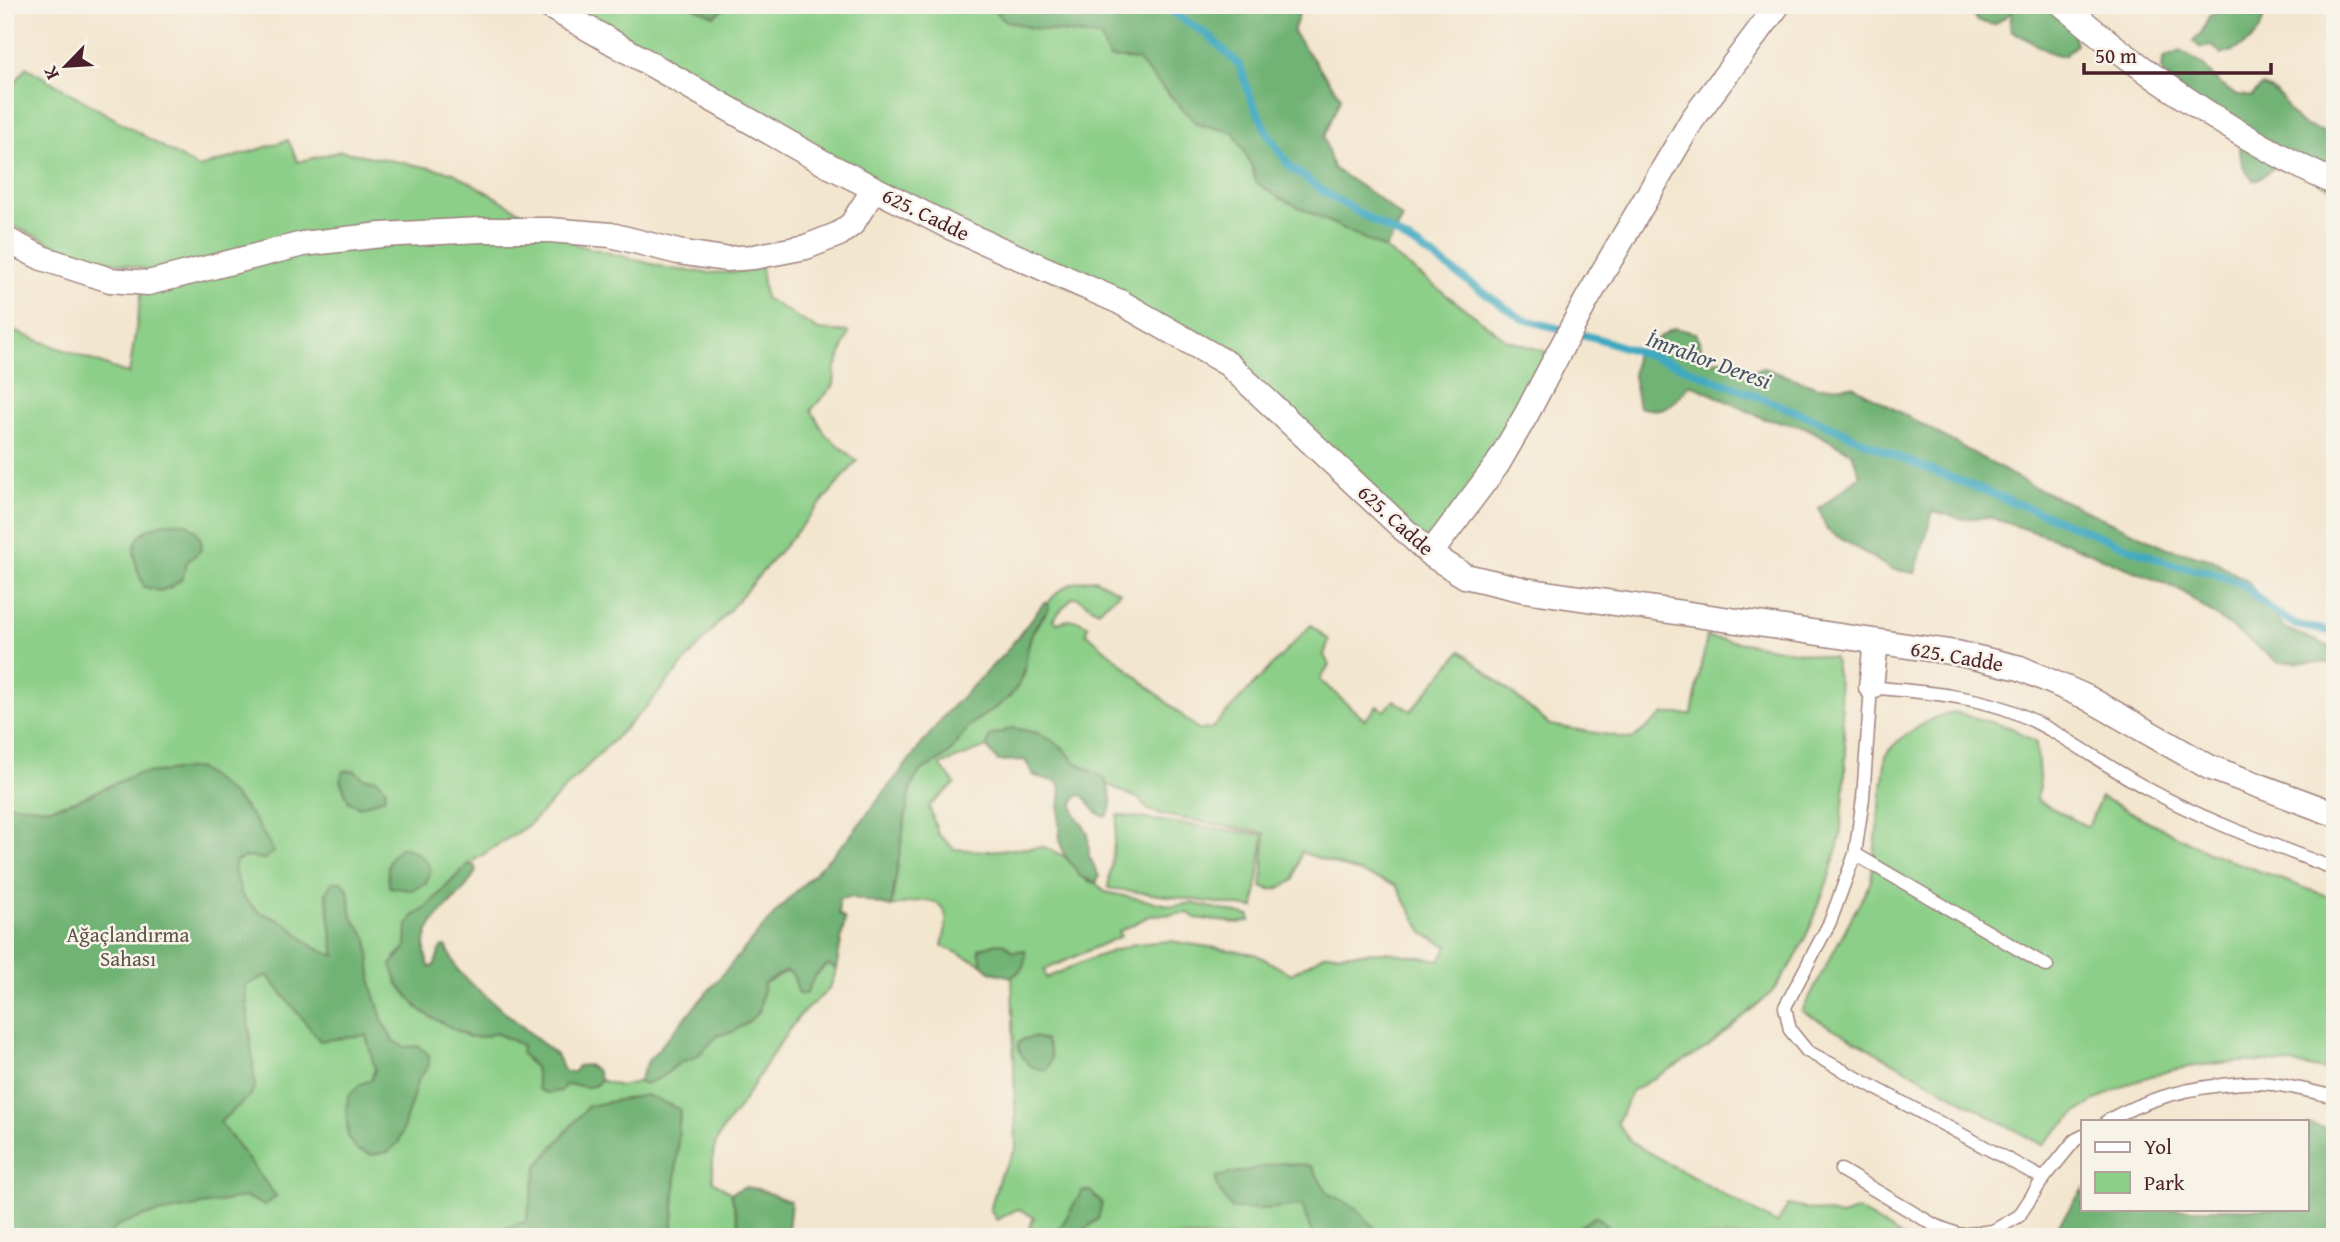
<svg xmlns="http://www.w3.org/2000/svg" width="2340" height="1242" font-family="'Gentium Book Plus',serif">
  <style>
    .green { fill: #8ccf88; stroke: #6b775a; stroke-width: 2; fill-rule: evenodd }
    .forest { fill: #71b274; stroke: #5e6850; stroke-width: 2 }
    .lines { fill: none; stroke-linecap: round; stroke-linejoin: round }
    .stream { stroke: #41a9c1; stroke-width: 8 }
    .lane-casing { stroke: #9e827d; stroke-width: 15 }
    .street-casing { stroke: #9e827d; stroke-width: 27 }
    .lane { stroke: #fff; stroke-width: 12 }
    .street { stroke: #fff; stroke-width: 24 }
    .labels { text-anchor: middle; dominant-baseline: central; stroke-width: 5; stroke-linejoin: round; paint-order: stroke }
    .street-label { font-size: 21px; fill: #4a1f2b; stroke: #f7f3e8 }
    .park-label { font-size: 21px; fill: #5e5447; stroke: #f7f3e8 }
    .water-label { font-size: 23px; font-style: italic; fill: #465667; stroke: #f7f3e8 }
  </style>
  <rect width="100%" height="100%" fill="#f7f3e8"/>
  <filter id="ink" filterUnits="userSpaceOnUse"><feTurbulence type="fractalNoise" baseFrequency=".0143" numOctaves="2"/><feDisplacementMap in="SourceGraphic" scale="14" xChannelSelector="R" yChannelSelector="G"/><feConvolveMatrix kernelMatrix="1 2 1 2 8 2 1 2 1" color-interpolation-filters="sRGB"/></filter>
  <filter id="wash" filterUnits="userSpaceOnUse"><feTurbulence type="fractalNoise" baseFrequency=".00686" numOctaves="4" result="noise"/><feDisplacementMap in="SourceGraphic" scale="28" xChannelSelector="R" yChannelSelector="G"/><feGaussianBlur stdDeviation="1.57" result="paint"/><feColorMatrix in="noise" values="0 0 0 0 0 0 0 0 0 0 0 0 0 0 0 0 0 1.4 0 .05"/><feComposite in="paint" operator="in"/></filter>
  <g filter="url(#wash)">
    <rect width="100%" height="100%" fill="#f3e6cf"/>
    <path class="green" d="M547,5h142l25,11 15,-11h259l16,15 28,8 68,9 37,23 60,64 36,8 19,34 4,16 22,15 107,52 122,91 50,15 -127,199 -202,-190 -290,-142z
      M26,67l173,101 89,-28 10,22 43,-11 111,21 126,73 93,24 38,4 27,-1 25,-5 4,31 54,32 30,2 -14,38 -1,15 -23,25 15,25 31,26 -209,244 -118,119 -63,41 -42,44 -12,7 -6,11 -1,20 -11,10 14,40 9,11 13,9 51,20 14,-4 26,12 5,16 8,6 2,11 28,7 8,-1 22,2 5,-6 19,6 19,-4 7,2 17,-7 17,-14 17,-6 23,-22 14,-3 26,-20 5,-29 23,-12 6,4 6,19c11,-9 16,-23 29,-30l8,5c-5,28 -21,28 -38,49 -21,26 -38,57 -56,85 -9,16 -24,27 -28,46 -2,9 -1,22 -1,32l18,12 11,44h-70l8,-127 -142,54 -11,58 -57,15h-465v-909l124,46 16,-105 -72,-16 -68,-31v-123z
      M1094,579l26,13 -22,19 -22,-14 -4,1 -19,21 4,4c12,-4 21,-5 31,3l-2,7 113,97 12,-1 100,-104 18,15 -5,15 5,10 -9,15 45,40 12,-14 8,5 9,-11 17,11 50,-60 89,74 82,14 32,-25h28l15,-77 127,21 5,27 7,70 -2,39 -4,44 -11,39 -18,48 -17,36 -22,31 -64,55 -76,44 -15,32 15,20 145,81 11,-19 54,11 16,-6 45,27h-238l-18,-7 -18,7h-11l-22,-21 -25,16 -3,5h-493l23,-18 -16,-27 -27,45h-27l-1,-3 7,-17 -17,-8 -20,11 -7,-10 10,-35 16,-26 -4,-172 9,-7 3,-20 -10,2c-17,-10 -16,-10 -35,-3l3,15 -40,-18c2,-9 5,-20 4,-29 -4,-26 -39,-14 -55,-10l18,-112 4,-14 8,-12 14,-7 28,-27 6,-9 39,-28 11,-13 6,-13 2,-21 5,-18 17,-24 -1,-6c13,-17 25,-22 46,-24zM1013,728l25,5 23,13 13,15 30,17 4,7 31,14 9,11 20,6 97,17 -3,54c12,6 22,-1 32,-7l7,-28 95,33 28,49 24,12 -8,14 -54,-8 -61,2 -34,20 -36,-20 -85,-13 -36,3 -39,13 -49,21 -2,-8 77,-34 -3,-4 31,-16 40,-3 6,5 42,5 13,-2v-5l-59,-13 -17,3 -69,-14 -9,-9 -9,-2 -23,-25 -20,-9 -59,4 -31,-2 -16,-15 -9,-28 26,-22 -15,-19 47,-18 3,-11z
      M1954,712l58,16 24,15 4,44 -4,13 52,27 13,-30 107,55 127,47v173c-18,-3 -36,-8 -53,-9 -72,-6 -151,8 -209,53 -11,9 -21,20 -31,29l-240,-134 69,-130 15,-126c11,-18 47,-40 68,-43z
      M1118,815l146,20 -10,73 -146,-20z"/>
    <path class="forest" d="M689,5h40l-15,11z
      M988,5h314l-9,27 48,65 -17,40 9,31 44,29 26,22 -18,30 -107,-52 -22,-15 -4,-16 -19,-34 -36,-8 -60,-64 -28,-2 -9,-21 -68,-9 -28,-8z
      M1972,5h78l22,23 4,17 -12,11c-17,-2 -36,-17 -53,-26l-1,-7 2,-11 -18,13 -17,-4 -5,-8z
      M2224,5h45c-6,8 -6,18 -10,26 -7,12 -26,21 -38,24l-8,-9 -12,2 -8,-7 9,-9 7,-16z
      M2180,51l22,13 17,19 15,11 17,3 11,-11c27,9 20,21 36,35 9,8 25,9 37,16v53l-63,-33 2,11 -19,13c-14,-12 -15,-21 -15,-39l-78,-69 1,-14z
      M1675,328l21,5 10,28 16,-1 18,13 24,-5 54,19 35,-1 181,101 134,61 45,12 34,21 37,47 51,21 -1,14 -56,-1 -98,-72 -121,-50 -70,-23 -26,2 -30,-8 -18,62 -24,-4 -64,-39 -8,-21 41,-33 -8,-23 -47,-26 -40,-8 -75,-35c-15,19 -24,31 -51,23l-6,-31 2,-20c16,-10 24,-21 40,-28z
      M165,523h21l11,9 5,12 -2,7 -13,11 -5,17 -11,8 -11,4 -16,-4c-14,-33 -18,-54 21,-64z
      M1044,603h4l1,6c-8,8 -15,17 -18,27 -8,25 -1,38 -21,60 -11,12 -27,18 -39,29 -8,7 -12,18 -20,26 -21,22 -31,7 -42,44l-18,112 -40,-10 -12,2v15l6,5 -9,50 -8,-5 -13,11 -9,19h-7l-6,-19 -6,-4 -23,12 -5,29 -11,10 -15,10 -14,3 -23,22 -17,6 -17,14 -17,7 -7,-2 10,-21 129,-150 69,-70 102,-130 57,-58z
      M1013,728l25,5 23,13 13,15 30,17c6,12 12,28 2,39 -14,-3 -14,-15 -24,-22l-6,2 -3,8 2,9 13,19 1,23 10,20 -3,7 -17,-7c-3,-9 -9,-11 -13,-19 -10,-14 -7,-51 -5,-69l-3,-6 -24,-6 -9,-16 -27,1 -11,-14 3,-11z
      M197,768c39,26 55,43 77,84l-9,7 -19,-2 -10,4 -2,8 8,27 17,16 27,11 27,24 22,9c-4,-21 -5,-42 -9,-63l6,-11h10l6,7 4,28 16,22 4,47 11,36 10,19 12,6 13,-1 11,9v10l-11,15 -19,62 -11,10 -16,3 -15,-5 -9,-12 -2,-30 3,-13 11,-11 11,-4 4,-11 -9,-34 -46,6 -53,-66 -22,11 10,99 -4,10 -31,27 56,74 -11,10 -19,-9 -98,18 -30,10 -11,12h-102v-433l45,4 28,-8 58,-26z
      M354,770l10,8 13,1 9,10 -2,9 -24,9 -11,-5 -9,-22 4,-9z
      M401,847c15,4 23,9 30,23l-5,14 -15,6 -21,-3c-4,-17 -4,-29 11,-40z
      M467,865h7l2,6c-19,39 -65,47 -47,96l5,-1 7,-19 5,-1 11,23 13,14 86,72 9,17h9l4,-6 10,-1 9,6 3,9c-11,14 -21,2 -35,5l-4,6 -15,2 -8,-4 -3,-22 -14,-14 1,-8 -26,-12 -14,4h-13l-38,-20 -13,-9 -20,-24 -7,-19 15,-18 1,-20 6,-11 12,-7z
      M997,943l8,1 9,8 11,-2c2,14 -2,19 -13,27l-21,-5 -9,-8 -3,-15z
      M1034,1037l11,3c7,12 9,19 1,30 -17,-1 -25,-10 -28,-26l5,-5z
      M646,1095l34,14 -8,128h-202l56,-15 12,-57 50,-59z
      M2307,1124l28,7v106h-285l33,-48v20h224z
      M1281,1163l30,3 18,28 27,14 27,29h-70l-11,-32 -37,4h-33l-15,-22 -1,-10z
      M744,1187l14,2 33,13 -3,28 -17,7h-29l-11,-44z
      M1082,1191h8l12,12 -4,16 -23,18h-20z
      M1596,1216l22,21h-50l3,-5z"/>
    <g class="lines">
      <path class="stream" d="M1155,5l10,2 44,29 31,30 10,31 19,39 21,31 40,29 89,51 103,72 74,19 76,25 138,54 88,40 276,108 40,8 30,12 24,23 28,17 39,7"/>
    </g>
  </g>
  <g filter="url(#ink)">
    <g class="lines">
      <g class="lane-casing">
        <path id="lane" d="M1855,854l192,112
          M2107,1121c41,-24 89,-35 136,-38 30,-2 62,7 92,14
          M1841,1170l93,55 26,10 33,-4 26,-15 22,-34 34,-42 8,-4
          M2044,1179l-237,-128 -17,-21 -5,-23 45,-85 25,-68 8,-56 8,-111c44,5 90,7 132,21 50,17 98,56 145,81 60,33 123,55 187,80"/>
      </g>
      <g class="street-casing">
        <path id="street" d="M547,5l277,158 128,65 168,74 108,62 202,190 35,22 60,14 431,63 64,15 66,29 123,70 126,47
          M2063,5c82,70 174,133 272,178
          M5,239l37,19 68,22 38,3 155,-39 78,-9 100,-5h68l62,5 67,17 47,7 29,-2 52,-10 33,-13 13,-10 22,-35
          M1430,554l67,-89 29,-50 60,-114 106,-181 86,-115
          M1871,687l5,-45"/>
      </g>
      <use href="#lane" class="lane"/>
      <use href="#street" class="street"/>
    </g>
  </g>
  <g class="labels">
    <g class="street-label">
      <text transform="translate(926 214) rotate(26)">625. Cadde</text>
      <text transform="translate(1396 520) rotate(42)">625. Cadde</text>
      <text transform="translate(1957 656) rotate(10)">625. Cadde</text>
    </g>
    <g class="park-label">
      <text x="128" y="934">Ağaçlandırma<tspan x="128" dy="24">Sahası</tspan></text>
    </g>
    <g class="water-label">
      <text transform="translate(1709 359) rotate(20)">İmrahor Deresi</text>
    </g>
  </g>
  <rect width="2340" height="1242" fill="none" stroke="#f7f3e8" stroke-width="28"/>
  <rect x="2081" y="1120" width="228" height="91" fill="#f7f3e8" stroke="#b29e9c" stroke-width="2"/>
  <rect x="2095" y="1142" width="35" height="10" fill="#ffffff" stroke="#b29e9c" stroke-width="2"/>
  <text x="2144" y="1154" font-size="21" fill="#4a1f2b">Yol</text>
  <rect x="2095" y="1172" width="35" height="21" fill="#8ccf88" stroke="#b29e9c" stroke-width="2"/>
  <text x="2144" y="1190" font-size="21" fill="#4a1f2b">Park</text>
  <g transform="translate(66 66) rotate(245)" stroke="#f7f3e8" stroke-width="5" paint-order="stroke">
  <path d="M0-5L12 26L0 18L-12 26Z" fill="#4a1f2b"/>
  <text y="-10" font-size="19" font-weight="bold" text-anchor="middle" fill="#4a1f2b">K</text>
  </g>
  <path d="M2084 63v10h187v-10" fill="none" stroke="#4a1f2b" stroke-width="3.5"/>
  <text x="2095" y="63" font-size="21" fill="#4a1f2b" stroke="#f7f3e8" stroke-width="5" paint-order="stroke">50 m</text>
</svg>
